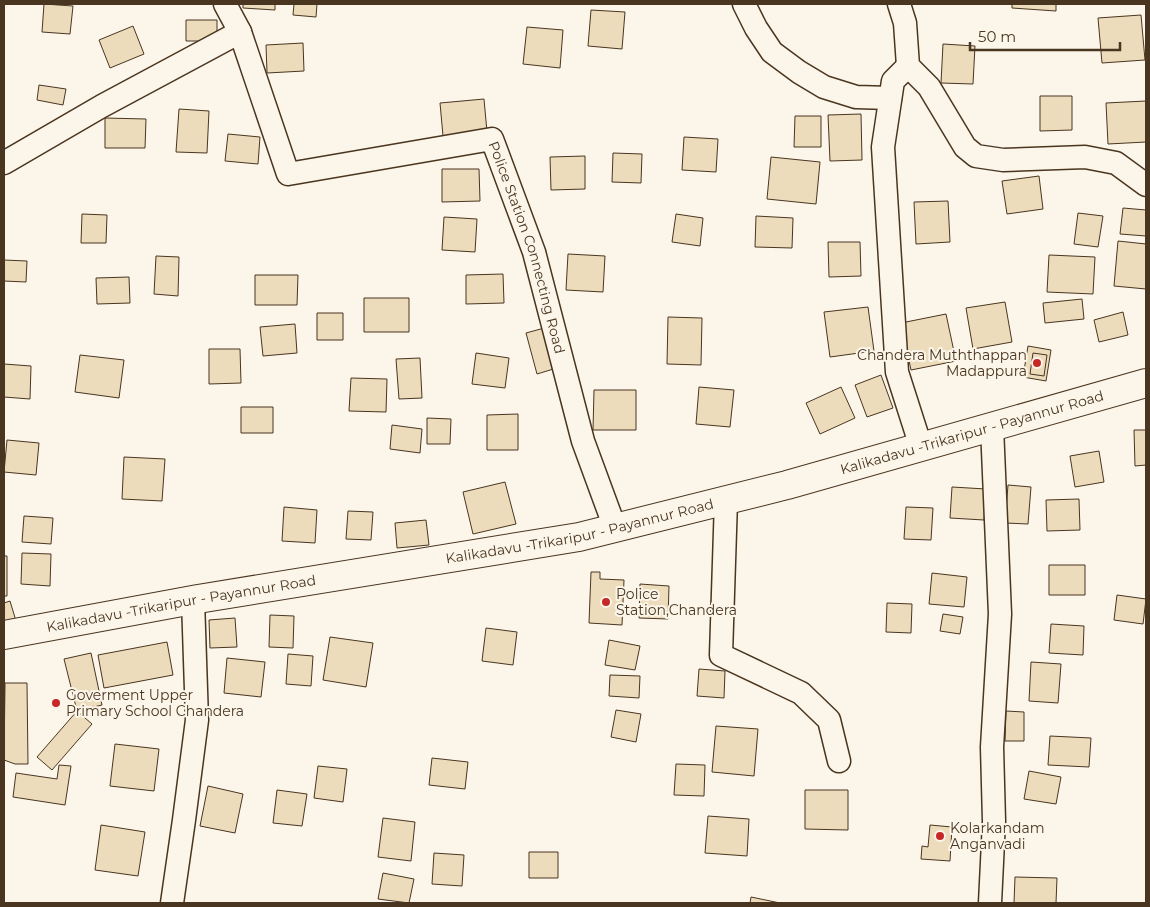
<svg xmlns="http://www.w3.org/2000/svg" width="1150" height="907" font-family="Montserrat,sans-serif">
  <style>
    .building { fill: #ecdcbc; stroke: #4a3520 }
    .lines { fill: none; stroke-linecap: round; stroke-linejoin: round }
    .minor-casing { stroke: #4a3520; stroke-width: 25 }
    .major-casing { stroke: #4a3520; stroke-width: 30 }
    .minor { stroke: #fbf6e9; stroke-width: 22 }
    .major { stroke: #fbf6e9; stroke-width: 28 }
    .poi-dot { fill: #c62828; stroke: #fbf6e9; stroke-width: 2 }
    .labels { text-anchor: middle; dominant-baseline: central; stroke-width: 4; stroke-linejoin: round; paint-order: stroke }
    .street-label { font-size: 14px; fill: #4a3520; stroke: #fbf6e9 }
    .poi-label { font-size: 14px; fill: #4a3520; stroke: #fbf6e9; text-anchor: start }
  </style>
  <rect width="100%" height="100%" fill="#fbf6e9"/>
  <path class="building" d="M44,4l29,2 -3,28 -28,-2z
    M243,4h32v6l-32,-2z
    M294,4h23l-1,13 -23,-2z
    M1012,4h44v7l-44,-3z
    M591,10l34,2 -3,37 -34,-3z
    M1141,15l4,45 -43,3 -4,-45z
    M186,20h31v21h-31z
    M133,26l11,28 -34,14 -11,-28z
    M527,27l36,3 -3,38 -37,-4z
    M303,43l1,28 -37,2 -1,-28z
    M943,44l32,2 -2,38 -32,-1z
    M39,85l27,4 -3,16 -26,-5z
    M1040,96h32v34l-32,1z
    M484,99l3,33 -44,4 -3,-33z
    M1146,101v41l-38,2 -2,-41z
    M179,109l30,2 -2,42 -31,-1z
    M861,114l1,46 -32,1 -2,-46z
    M795,116h26v31h-27z
    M105,118l41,1 -1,29h-40z
    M228,134l32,3 -2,27 -33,-3z
    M684,137l34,2 -2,33 -34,-2z
    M613,153l29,1 -1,29 -29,-1z
    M585,156v33l-34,1 -1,-33z
    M771,157l49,5 -4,42 -49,-5z
    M442,169h37l1,32 -38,1z
    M1039,176l4,33 -36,5 -5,-33z
    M948,201l2,41 -34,2 -2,-42z
    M1123,208l23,2v26l-26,-2z
    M1078,213l25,3 -5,31 -24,-3z
    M82,214l25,1 -1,28h-25z
    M676,214l27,4 -3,28 -28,-4z
    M756,216l37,2 -1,30 -37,-1z
    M444,217l33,2 -2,33 -33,-2z
    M1118,241l28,3v45l-32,-3z
    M828,242h32l1,34 -32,1z
    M568,254l37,2 -2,36 -37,-2z
    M1049,255l46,2 -2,37 -46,-2z
    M156,256l23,1 -1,39 -24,-2z
    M4,260l23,1 -1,21 -22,-1z
    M503,274l1,29 -38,1v-29z
    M255,275h43l-1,30h-42z
    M129,277l1,26 -33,1 -1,-26z
    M364,298h45v34h-45z
    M1082,299l2,20 -39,4 -2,-20z
    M1005,302l7,40 -39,7 -7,-41z
    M868,307l6,44 -44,6 -6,-45z
    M1123,312l5,23 -29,7 -5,-22z
    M317,313h26v27h-26z
    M946,314l10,47 -45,9 -10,-47z
    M668,317l34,1 -1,47 -34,-1z
    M295,324l2,29 -34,3 -3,-29z
    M548,327l12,40 -23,7 -11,-41z
    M1028,346l23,4 -5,31 -23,-4z
    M209,349h31l1,34 -32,1z
    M476,353l33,5 -4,30 -33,-4z
    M1033,353l14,2 -3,21 -14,-2z
    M80,355l44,5 -5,38 -44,-6z
    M420,358l2,40 -23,1 -3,-40z
    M4,364l27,2 -1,33 -26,-2z
    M881,375l12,33 -26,9 -12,-32z
    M351,378l36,1 -1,33 -37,-1z
    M699,387l35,3 -4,37 -34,-3z
    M841,387l14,31 -35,16 -14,-31z
    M594,390h42v40h-43z
    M241,407h32v26h-32z
    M518,414v36h-31v-35z
    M427,418l24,1 -1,25h-23z
    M392,425l30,4 -2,24 -30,-4z
    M1134,430h12v35l-11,1z
    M7,440l32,3 -3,32 -32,-3z
    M1099,451l5,31 -29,5 -5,-31z
    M124,457l41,2 -3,42 -40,-2z
    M505,482l11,42 -43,10 -10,-42z
    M1008,485l23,2 -3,37 -23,-1z
    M952,487l34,2 -2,31 -34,-2z
    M1079,499l1,31 -33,1 -1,-31z
    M284,507l33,3 -2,33 -33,-2z
    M906,507l27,1 -2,32 -27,-1z
    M348,511l25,1 -2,28 -25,-1z
    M24,516l29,2 -2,26 -29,-2z
    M426,520l3,25 -32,3 -2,-25z
    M22,553l29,1 -1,32 -29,-2z
    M4,556h3v40h-3z
    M1049,565h36v30h-36z
    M591,572h9v7l24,1 -2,45 -33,-2z
    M932,573l35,4 -3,30 -35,-3z
    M640,584l29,2 -1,33 -29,-1z
    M1117,595l29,4 -3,25 -29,-4z
    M10,601l6,20 -12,3v-21z
    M887,603l25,1 -1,29 -25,-1z
    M943,614l20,3 -3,17 -20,-3z
    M270,615l24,1 -1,32 -24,-1z
    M235,618l2,29 -27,1 -1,-28z
    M1051,624l33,2 -1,29 -34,-2z
    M486,628l31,4 -4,33 -31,-4z
    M330,637l43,6 -7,44 -43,-7z
    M609,640l31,6 -5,24 -30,-5z
    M167,642l6,33 -69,13 -6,-33z
    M91,653l11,52 -25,6 -13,-52z
    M288,654l25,2 -2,30 -25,-2z
    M227,658l38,4 -4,35 -37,-4z
    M1031,662l30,2 -3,39 -29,-2z
    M699,669l26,2 -1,27 -27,-2z
    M610,675l30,1 -1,22 -30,-2z
    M5,683h22l1,81h-13l-11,-4z
    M616,710l25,4 -5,28 -25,-5z
    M77,711l15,13 -40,46 -15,-13z
    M1006,711l18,1v29h-19z
    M716,726l42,3 -4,47 -42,-4z
    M1050,736l41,2 -2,29 -41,-2z
    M115,744l44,5 -5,42 -44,-5z
    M432,758l36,4 -3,27 -36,-4z
    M676,764l29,1 -1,31 -30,-1z
    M59,765l12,1 -6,39 -52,-8 3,-24 41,6z
    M318,766l29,3 -4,33 -29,-4z
    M1029,771l32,6 -5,27 -32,-5z
    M208,786l35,8 -8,39 -35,-7z
    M277,790l30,4 -5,32 -29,-3z
    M805,790h43v40l-43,-1z
    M708,816l41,3 -2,37 -42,-3z
    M383,818l32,4 -4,39 -33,-4z
    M101,825l44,7 -7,44 -43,-6z
    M930,825l22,2 -2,34 -29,-2 1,-13 6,1z
    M529,852h29v26h-29z
    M434,853l30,2 -2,31 -30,-2z
    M383,873l31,6 -5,24 -31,-4z
    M1015,877l42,1 -1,25h-42z
    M751,897l29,6h-30z"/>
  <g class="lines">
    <g class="minor-casing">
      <g id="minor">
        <path d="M744,4l12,24 16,24 27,20 25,15 32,10 34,1"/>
        <path d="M899,4l6,19 3,43 21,21 36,60 11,9 27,4 82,-3 31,6 30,22"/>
        <path id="s1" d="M240,32l48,142 204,-35 42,113 49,189 32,87"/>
        <path d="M908,66l-15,15 -10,66 14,225 24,75"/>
        <path d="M4,163l98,-57 138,-74 -15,-28"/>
        <path d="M726,500l-5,155 80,38 28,27 10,41"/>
        <path d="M172,903l12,-83 13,-100 -4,-120"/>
        <path d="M990,903l4,-82 -2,-74 8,-133 -8,-187"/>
      </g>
    </g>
    <g class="major-casing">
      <g id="major">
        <path id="s2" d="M4,635l194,-36 381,-62 208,-52 359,-102"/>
      </g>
    </g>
    <use href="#minor" class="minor"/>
    <use href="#major" class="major"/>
  </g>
  <g class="poi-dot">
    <circle cx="1037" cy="363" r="5"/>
    <circle cx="606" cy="602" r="5"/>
    <circle cx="56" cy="703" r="5"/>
    <circle cx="940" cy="836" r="5"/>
  </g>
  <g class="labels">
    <g class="street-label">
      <text stroke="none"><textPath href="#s1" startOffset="471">Police Station Connecting Road</textPath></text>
      <text stroke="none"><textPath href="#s2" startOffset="990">Kalikadavu -Trikaripur - Payannur Road</textPath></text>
      <text stroke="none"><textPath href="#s2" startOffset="585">Kalikadavu -Trikaripur - Payannur Road</textPath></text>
      <text stroke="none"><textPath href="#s2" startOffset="180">Kalikadavu -Trikaripur - Payannur Road</textPath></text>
    </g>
    <g class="poi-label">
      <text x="1027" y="355" text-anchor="end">Chandera Muththappan<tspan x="1027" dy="16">Madappura</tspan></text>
      <text x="616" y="594">Police<tspan x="616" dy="16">Station,Chandera</tspan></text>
      <text x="66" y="695">Goverment Upper<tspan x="66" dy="16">Primary School Chandera</tspan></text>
      <text x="950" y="828">Kolarkandam<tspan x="950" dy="16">Anganvadi</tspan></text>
    </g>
  </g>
  <rect width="1150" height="907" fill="none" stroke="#4a3520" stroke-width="10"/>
  <path d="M970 42v8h150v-8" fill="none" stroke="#4a3520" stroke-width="2.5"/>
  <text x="978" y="42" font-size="15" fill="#4a3520" stroke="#fbf6e9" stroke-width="4" paint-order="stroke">50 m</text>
</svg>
